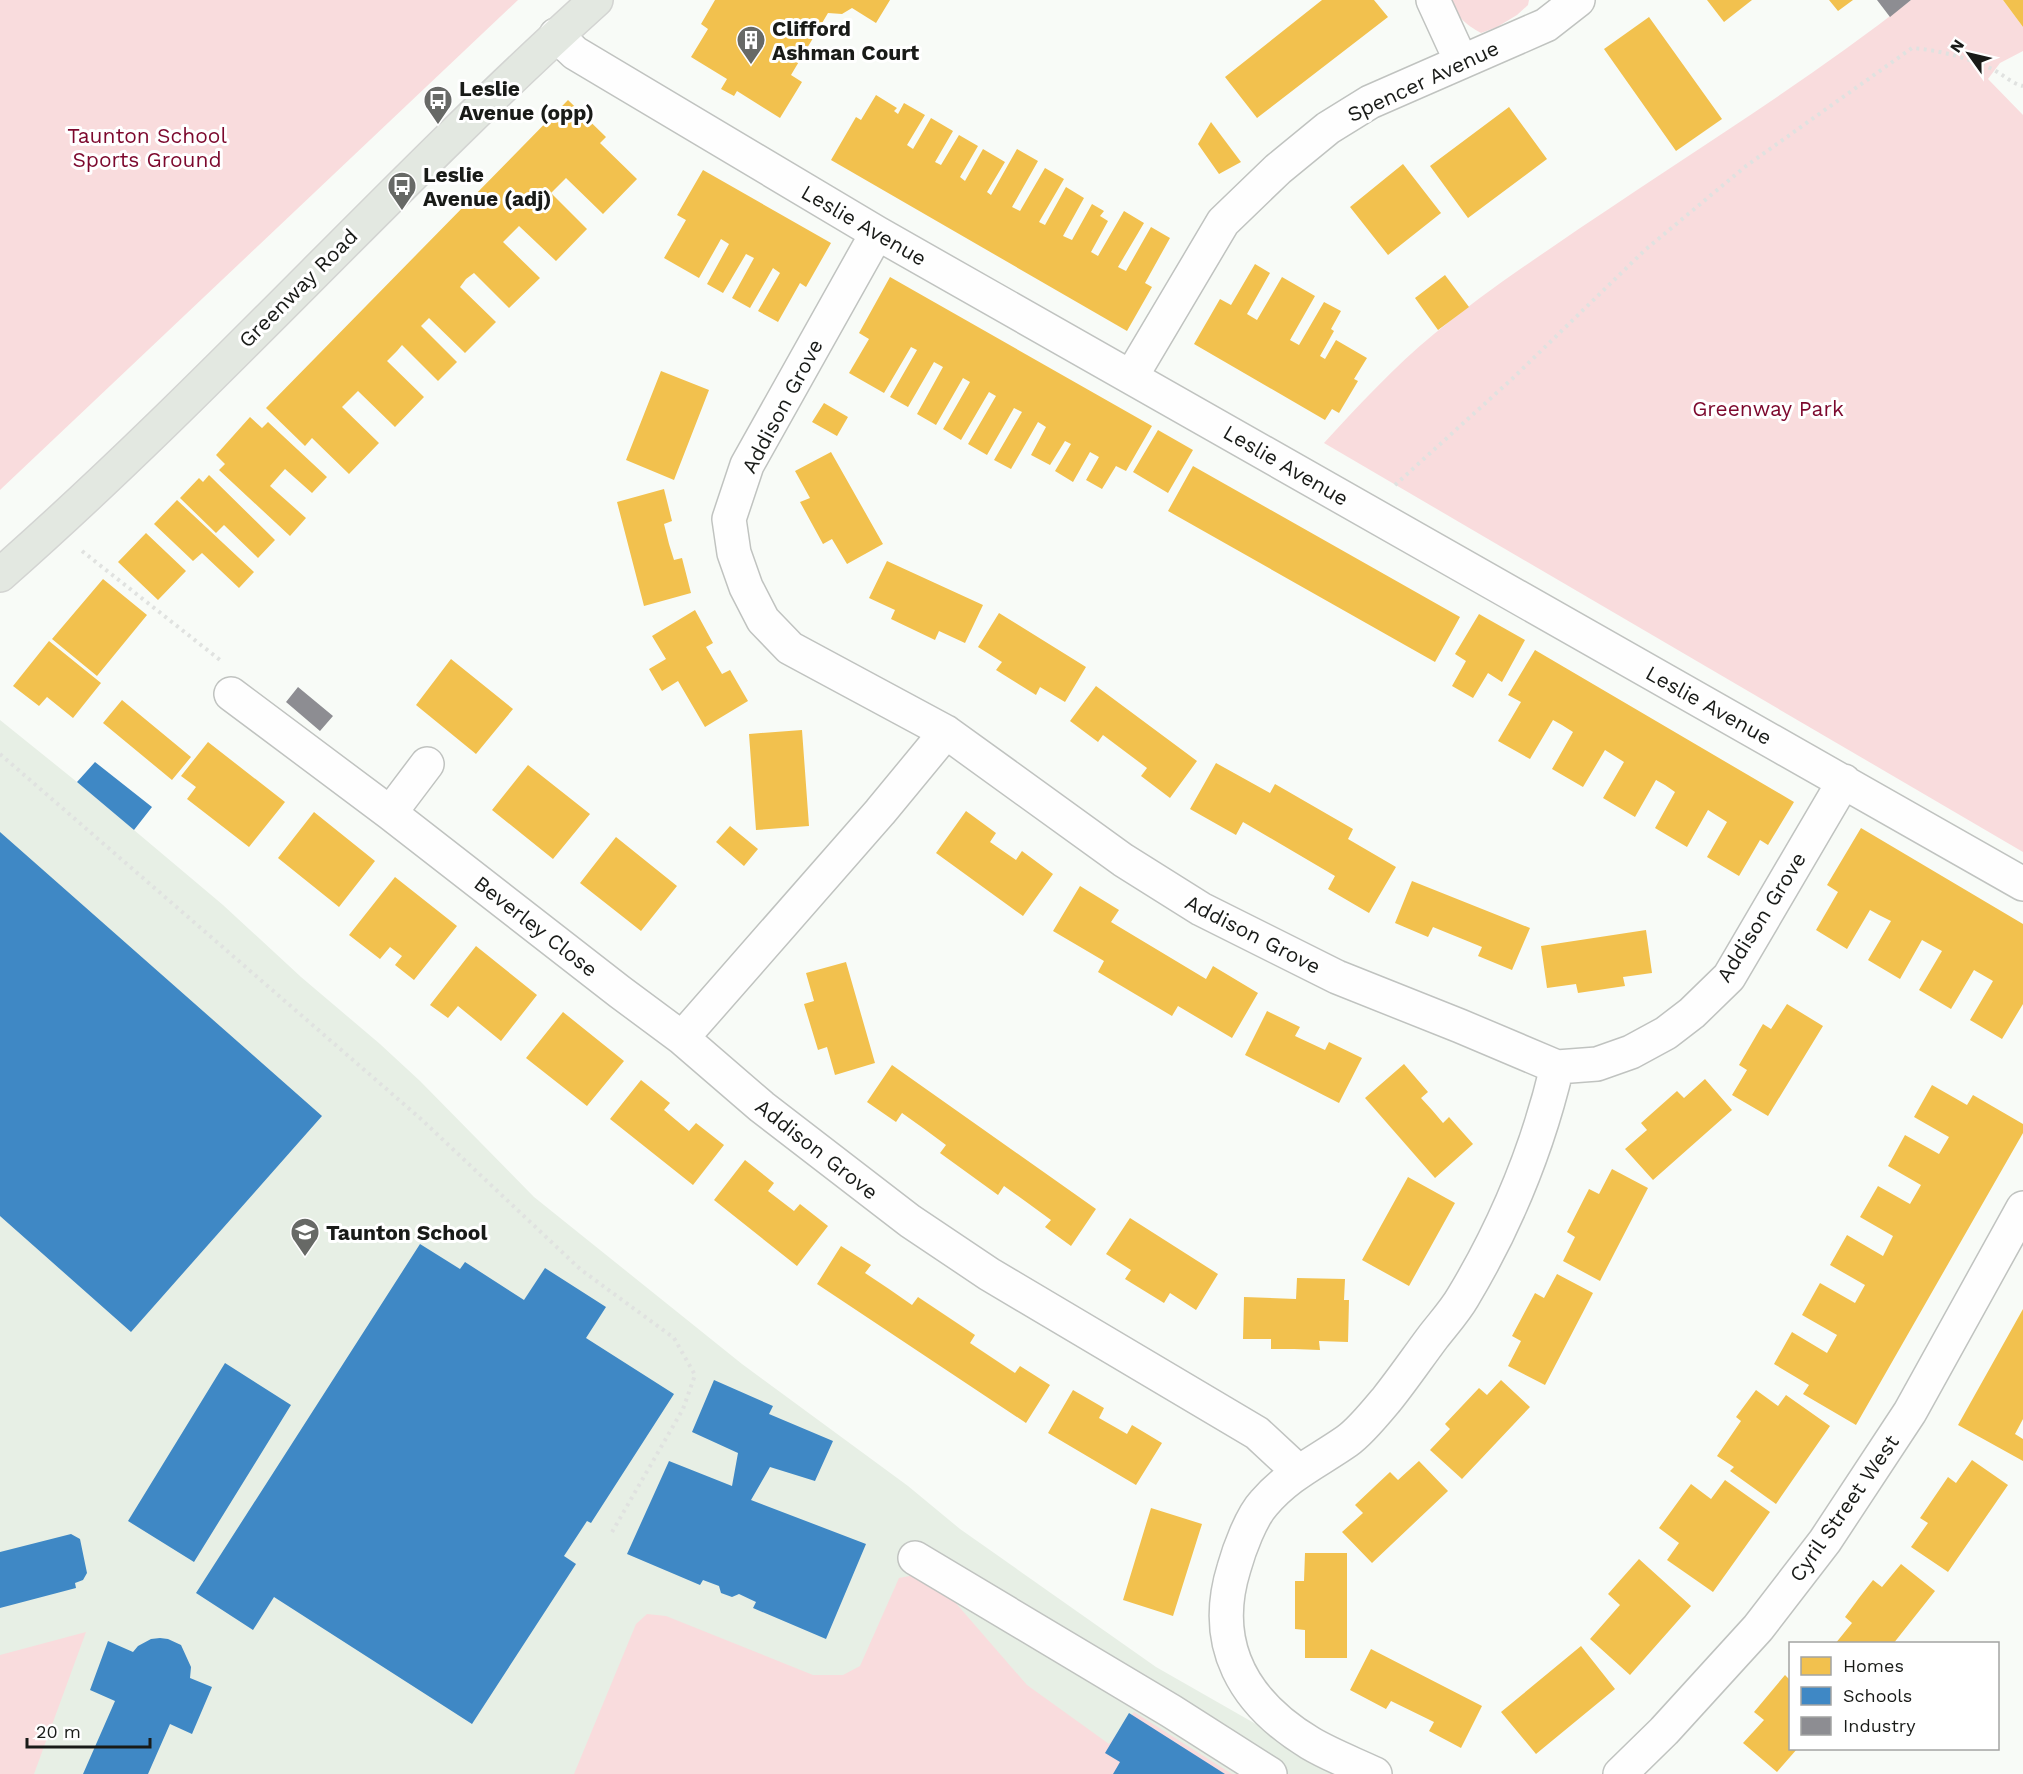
<svg xmlns="http://www.w3.org/2000/svg" width="2023" height="1774" font-family="'Work Sans',sans-serif">
  <style>
    .built { fill: #e7efe5 }
    .green { fill: #f9dcdd }
    .homes { fill: #f2c14e }
    .schools { fill: #3f88c5 }
    .industry { fill: #8d8d92 }
    .lines { fill: none; stroke-linecap: round; stroke-linejoin: round }
    .minor-casing { stroke: #c0c3c0; stroke-width: 36 }
    .major-casing { stroke: #d3d4d2; stroke-width: 36 }
    .path { stroke: #e0e2e0; stroke-width: 4; stroke-dasharray: 3 4.5; stroke-linecap: butt }
    .minor { stroke: #fefefe; stroke-width: 33 }
    .major { stroke: #e3e8e1; stroke-width: 33 }
    .labels { text-anchor: middle; dominant-baseline: central; stroke-width: 6; stroke-linejoin: round; paint-order: stroke }
    .poi-label { font-size: 21px; font-weight: bold; fill: #191b18; stroke: #fff; text-anchor: start }
    .street-label { font-size: 21px; fill: #191b18; stroke: #fff }
    .park-label { font-size: 21px; fill: #7c082d; stroke: #fff }
  </style>
  <rect width="100%" height="100%" fill="#f8fbf7"/>
  <path class="built" d="M0,720l77,62 146,123 78,72 79,67 40,37 114,116 208,167 166,122 52,43 196,138 187,107h-1343z"/>
  <path class="green" d="M0,0h518l-518,490z
    M1450,0h79l-1,5 -11,10 -20,12 -16,6c-16,-9 -24,-16 -31,-33z
    M1911,0h92l20,27v24l-23,12 -12,16 35,36v737l-699,-409c35,-38 70,-76 110,-109 37,-31 77,-59 117,-86 120,-83 245,-158 360,-248z
    M925,1573l29,28 73,84 82,59 25,-32 98,62h-658l62,-150 11,-10 19,2 147,59h30l17,-9 39,-88z
    M86,1632l-52,142h-34v-119z"/>
  <path class="homes" d="M715,0h175l-14,23 -24,-15 -10,6 -14,-1 -37,62 11,7 -22,36 -43,-27 -3,5 -13,-7 6,-10 -36,-22 17,-28 -7,-5z
    M1322,0h52l14,17 -131,101 -32,-41z
    M1707,0h45l-28,22z
    M1829,0h24l-15,11z
    M2003,0h20v27z
    M1649,17l73,102 -46,32 -72,-102z
    M876,95l21,13 -3,3 4,3 6,-11 21,12 -18,30 6,4 18,-31 22,13 -18,31 6,3 18,-30 19,11 -18,31 5,4 18,-32 22,13 -18,30 4,3 26,-46 21,12 -26,46 8,4 25,-43 19,11 -25,43 6,3 21,-38 18,11 -21,38 9,4 20,-36 12,7 -4,5 8,5 -17,31 7,4 26,-45 20,12 -26,44 8,4 25,-44 19,11 -25,45 7,4 -25,44 -296,-171 25,-43 5,3z
    M568,100l38,37 -6,6 37,36 -34,35 -37,-36 -15,15 36,36 -31,32 -37,-35 -16,16 37,36 -31,30 -35,-35 -8,6 -6,8 36,35 -31,31 -36,-35 -8,8 36,36 -19,19 -36,-36 -5,6 -10,10 37,36 -29,30 -37,-36 -16,16 37,36 -30,31 -37,-36 -7,8 -39,-38z
    M1509,107l38,52 -79,59 -38,-52z
    M1211,122l30,40 -22,12 -21,-30z
    M1403,164l38,49 -53,42 -38,-48z
    M703,170l128,73 -25,44 -6,-4 -22,39 -20,-11 22,-38 -7,-5 -23,40 -18,-10 22,-40 -8,-4 -23,39 -16,-9 22,-40 -8,-5 -22,39 -35,-20 22,-38 -9,-5z
    M1255,264l15,9 -23,41 10,6 25,-43 33,19 -25,44 9,5 25,-43 17,9 -10,18 3,2 -14,25 5,3 11,-19 31,18 -13,21 4,2 -19,32 -7,-4 -7,11 -131,-76 26,-45 11,6z
    M1445,275l24,32 -31,23 -23,-32z
    M890,277l262,149 -26,45 -10,-5 -14,23 -16,-9 13,-23 -9,-5 -17,30 -18,-11 16,-27 -6,-3 -15,24 -19,-10 15,-28 -8,-5 -27,47 -17,-9 28,-48 -8,-4 -27,47 -19,-11 28,-48 -7,-4 -28,48 -18,-11 27,-47 -7,-4 -27,47 -19,-11 26,-47 -9,-5 -26,45 -18,-10 27,-47 -6,-3 -27,46 -35,-20 20,-34 -10,-6z
    M661,371l48,19 -35,90 -48,-20z
    M824,403l24,14 -11,19 -25,-14z
    M250,417l12,11 6,-6 59,55 -15,16 -27,-24 -15,17 36,32 -16,18 -71,-66 6,-6 -9,-9z
    M1158,430l35,20 -25,43 -35,-21z
    M831,452l52,92 -36,20 -15,-25 -9,5 -23,-42 10,-4 -15,-27z
    M1193,466l267,151 -25,45 -267,-151z
    M209,475l66,65 -17,18 -34,-33 -8,8 -36,-35 19,-20 4,4z
    M664,489l8,32 -8,3 5,20 5,16 8,-2 9,35 -47,13 -27,-104z
    M177,500l77,72 -15,16 -37,-35 -9,8 -39,-37z
    M146,533l40,38 -28,29 -40,-38z
    M887,561l96,44 -18,38 -26,-12 -4,9 -44,-21 4,-9 -26,-12z
    M103,579l44,36 -50,61 -45,-37z
    M695,610l18,33 -7,4 16,27 8,-4 18,31 -43,26 -27,-46 -16,10 -13,-22 17,-10 -14,-23z
    M999,613l87,54 -21,35 -25,-15 -4,8 -40,-25 6,-8 -24,-15z
    M1479,614l46,26 -23,42 -14,-9 -15,25 -21,-12 14,-25 -11,-7z
    M49,641l52,42 -28,35 -26,-21 -8,9 -26,-20z
    M1535,650l259,152 -26,43 -8,-5 -21,36 -32,-19 20,-35 -19,-12 -21,37 -32,-19 20,-36 -10,-7 -9,-5 -21,37 -32,-19 21,-36 -19,-12 -22,37 -31,-18 21,-37 -11,-7 -9,-5 -23,39 -32,-18 23,-39 -13,-7z
    M451,659l62,50 -37,45 -60,-49z
    M1096,686l101,75 -27,37 -29,-22 6,-8 -44,-33 -5,7 -28,-21z
    M122,700l69,57 -19,23 -69,-57z
    M802,730l7,96 -53,4 -7,-96z
    M208,742l77,60 -36,45 -62,-48 9,-12 -15,-11z
    M1216,763l54,30 5,-9 78,45 -5,10 48,28 -27,46 -41,-24 7,-13 -92,-54 -7,13 -46,-26z
    M528,765l62,49 -37,45 -61,-49z
    M966,811l30,22 -6,9 26,18 6,-9 31,23 -30,42 -87,-63z
    M314,812l61,49 -36,46 -61,-49z
    M730,826l28,23 -14,17 -28,-24z
    M1861,828l162,96v80l-21,35 -32,-19 23,-39 -19,-11 -23,39 -32,-19 23,-39 -20,-11 -22,39 -32,-19 23,-39 -12,-6 -9,-5 -23,39 -31,-19 22,-38 -11,-7z
    M616,837l61,49 -36,45 -61,-48z
    M395,877l62,49 -43,54 -19,-15 7,-9 -12,-9 -10,12 -31,-24z
    M1412,881l118,47 -18,42 -34,-14 4,-9 -49,-20 -5,10 -33,-14z
    M1080,886l39,24 -8,12 95,57 7,-13 45,27 -26,45 -54,-32 -6,10 -74,-44 6,-11 -51,-30z
    M1646,930l6,43 -29,4 2,9 -47,7 -2,-9 -29,4 -6,-42z
    M476,946l61,49 -36,46 -43,-35 -10,12 -18,-13z
    M846,962l29,101 -40,12 -8,-28 -9,3 -14,-46 10,-3 -8,-28z
    M1787,1004l36,22 -55,90 -36,-21 15,-25 -8,-5 24,-41 8,5z
    M1267,1011l33,16 -5,9 30,14 4,-8 33,16 -23,45 -94,-48z
    M563,1012l61,49 -37,45 -61,-48z
    M1404,1064l24,28 -7,6 11,12 11,13 6,-6 24,27 -38,34 -70,-80z
    M892,1065l204,144 -25,37 -26,-19 6,-7 -26,-19 -21,-15 -6,9 -58,-42 6,-8 -23,-17 -21,-15 -6,9 -29,-20z
    M1705,1079l27,31 -79,70 -28,-31 22,-19 -6,-7 36,-32 7,7z
    M641,1080l29,23 -6,7 25,21 7,-8 28,22 -31,40 -83,-66z
    M1932,1085l35,20 6,-10 50,29v9l-167,292 -53,-31 6,-9 -35,-21 18,-32 35,21 10,-18 -35,-20 18,-32 35,20 10,-18 -35,-20 17,-30 36,21 10,-20 -33,-19 18,-31 32,18 11,-19 -33,-19 17,-31 34,19 10,-17 -35,-20z
    M745,1160l29,23 -6,8 26,20 6,-7 28,22 -31,40 -83,-66z
    M1612,1169l36,19 -48,93 -37,-20 12,-24 -8,-5 22,-43 10,5z
    M1408,1177l47,26 -46,83 -47,-26z
    M1130,1218l88,56 -22,36 -26,-17 -6,10 -39,-24 6,-9 -25,-16z
    M841,1246l30,19 -6,8 24,16 23,16 6,-8 57,38 -5,8 45,30 5,-7 30,19 -24,38 -209,-139z
    M1557,1274l36,19 -48,92 -37,-19 13,-25 -9,-5 23,-43 9,5z
    M1297,1278l48,1 -1,21h5l-1,42 -29,-1 1,9 -26,-1h-23v-10h-28l1,-42 52,2z
    M2023,1309v110l-8,15 8,5v22l-65,-36z
    M1501,1380l29,27 -68,72 -32,-29 20,-21 -5,-5 34,-36 8,7z
    M1073,1390l31,18 -5,10 28,16 5,-9 30,18 -26,42 -88,-52z
    M1756,1390l22,16 8,-11 44,31 -54,78 -46,-33 4,-4 -17,-11 24,-35 -5,-4z
    M1972,1460l36,25 -60,87 -37,-25 17,-24 -8,-5 28,-41 8,6z
    M1419,1461l29,30 -76,72 -30,-31 21,-19 -8,-8 18,-17 17,-16 8,8z
    M1725,1480l45,32 -57,80 -46,-32 12,-17 -20,-15 32,-44 20,15z
    M1151,1508l51,16 -29,92 -50,-16z
    M1305,1553h42v105h-42v-28l-10,-1v-48h9z
    M1639,1559l52,47 -61,69 -40,-36 30,-34 -12,-11z
    M1901,1564l34,27 -42,53h-58l17,-21 -7,-6 14,-19 14,-18 9,7z
    M1581,1646l34,43 -79,65 -35,-42z
    M1371,1649l111,57 -21,42 -32,-17 5,-9 -43,-21 -5,8 -36,-19z
    M1785,1675l5,5v68l7,1 -20,23 -34,-29 21,-23 -10,-8z"/>
  <path class="schools" d="M95,762l57,45 -18,23 -57,-48z
    M0,832l322,284 -191,216 -131,-116z
    M420,1244l40,25 5,-7 59,38 21,-32 61,39 -20,31 88,56 -83,129 -4,-2 -23,35 12,8 -104,160 -198,-127 -21,33 -57,-37z
    M225,1363l66,42 -97,157 -66,-41z
    M714,1380l59,26 -4,8 64,27 -18,40 -45,-14 -19,33 115,44 -40,95 -73,-31 3,-6 -17,-8 -7,3 -11,-4 -2,-7 -16,-6 -3,5 -73,-31 42,-93 63,25 6,-33 -46,-21z
    M71,1534l9,5 7,34 -4,7 -8,3 1,5 -76,20v-56z
    M160,1638l8,1 13,6 10,22 -1,11 22,9 -20,47 -22,-10 -22,50h-65l32,-73 -25,-11 18,-49 25,11 5,-6 13,-7z
    M1129,1713l96,61h-112l7,-12 -15,-9z"/>
  <path class="industry" d="M1877,0h34l-21,17z
    M298,687l35,29 -13,15 -34,-29z"/>
  <g class="lines">
    <g class="minor-casing">
      <path id="minor" d="M1433,0l28,61
        M556,35l19,18 302,180 1146,651
        M877,233l-130,232 -18,54 5,34 12,34 17,33 27,28 156,84 177,128 78,49 136,68 123,49 97,41 40,-3 34,-12 35,-19 26,-20 37,-36 115,-196
        M1131,377l92,-155 55,-53 50,-41 42,-26 176,-77 32,-25
        M231,694l159,119 230,179 62,46
        M946,732l-66,80 -198,226 80,69 148,114 79,53 268,159 41,38
        M390,813l37,-49
        M915,1558l256,153 99,63
        M1375,1774c-21,-10 -45,-19 -65,-31 -66,-40 -100,-98 -76,-175 5,-18 17,-51 30,-65 25,-29 53,-41 83,-62 13,-9 30,-30 40,-42 16,-20 31,-42 46,-62 10,-13 22,-26 30,-40 42,-70 75,-150 94,-230
        M1620,1774l44,-43 94,-103 67,-87 85,-129 113,-204"/>
    </g>
    <g class="major-casing">
      <path id="major" d="M0,575c207,-182 391,-390 596,-575"/>
    </g>
    <path class="path" d="M1395,485l117,-106 133,-129 101,-84 166,-118c26,2 53,9 78,20 12,5 20,15 33,18
      M82,551l138,109
      M0,754l421,365 159,150 94,69 21,37 -12,34 -71,123"/>
    <use href="#minor" class="minor"/>
    <use href="#major" class="major"/>
  </g>
  <defs>
    <g id="building-pin" transform="scale(1.5)"><path d="M0 17L-7.5 6A9.5 9.5 0 1 1 7.5 6Z" fill="#676966" stroke="#fff"/><path d="M-4-6H4V6H1V3H-1V6H-4ZM-2.5-4.3h1.7v1.8h-1.7ZM.8-4.3h1.7v1.8H.8ZM-2.5-1h1.7V.8h-1.7ZM.8-1h1.7V.8H.8Z" fill="#fff"/></g>
    <g id="bus-pin" transform="scale(1.5)"><path d="M0 17L-7.5 6A9.5 9.5 0 1 1 7.5 6Z" fill="#676966" stroke="#fff"/><path d="M-5-6H5V4H4V6H2V4H-2V6H-4V4H-5ZM-3.5-4V0h7V-4ZM-3.5 1.2v1.5H-2V1.2ZM2 1.2v1.5H3.5V1.2Z" fill="#fff"/></g>
    <g id="school-pin" transform="scale(1.5)"><path d="M0 17L-7.5 6A9.5 9.5 0 1 1 7.5 6Z" fill="#676966" stroke="#fff"/><path d="M0-5L7-2L0 1L-7-2ZM-4 1L0 2.5L4 1V4Q0 6-4 4Z" fill="#fff"/></g>
  </defs>
  <g fill-rule="evenodd">
    <use href="#building-pin" x="751" y="40"/>
    <use href="#bus-pin" x="438" y="100"/>
    <use href="#bus-pin" x="402" y="186"/>
    <use href="#school-pin" x="305" y="1232"/>
  </g>
  <g class="labels">
    <g class="poi-label">
      <text x="772" y="28">Clifford<tspan x="772" dy="24">Ashman Court</tspan></text>
      <text x="459" y="88">Leslie<tspan x="459" dy="24">Avenue (opp)</tspan></text>
      <text x="423" y="174">Leslie<tspan x="423" dy="24">Avenue (adj)</tspan></text>
      <text x="326" y="1232">Taunton School</text>
    </g>
    <g class="street-label">
      <text transform="translate(1423 81) rotate(-25)">Spencer Avenue</text>
      <text transform="translate(864 225) rotate(30)">Leslie Avenue</text>
      <text transform="translate(298 288) rotate(-45)">Greenway Road</text>
      <text transform="translate(782 406) rotate(-62)">Addison Grove</text>
      <text transform="translate(1286 465) rotate(30)">Leslie Avenue</text>
      <text transform="translate(1709 705) rotate(29)">Leslie Avenue</text>
      <text transform="translate(1761 917) rotate(-58)">Addison Grove</text>
      <text transform="translate(536 926) rotate(38)">Beverley Close</text>
      <text transform="translate(1253 934) rotate(27)">Addison Grove</text>
      <text transform="translate(817 1149) rotate(38)">Addison Grove</text>
      <text transform="translate(1844 1508) rotate(-55)">Cyril Street West</text>
    </g>
    <g class="park-label">
      <text x="147" y="135">Taunton School<tspan x="147" dy="24">Sports Ground</tspan></text>
      <text x="1768" y="408">Greenway Park</text>
    </g>
  </g>
  <rect x="1789" y="1642" width="210" height="108" fill="#ffffff" stroke="#a3a4a3" stroke-width="1.5"/>
  <rect x="1801" y="1657" width="30" height="18" fill="#f2c14e" stroke="#a3a4a3" stroke-width="1.5"/>
  <text x="1843" y="1672" font-size="18" fill="#191b18">Homes</text>
  <rect x="1801" y="1687" width="30" height="18" fill="#3f88c5" stroke="#a3a4a3" stroke-width="1.5"/>
  <text x="1843" y="1702" font-size="18" fill="#191b18">Schools</text>
  <rect x="1801" y="1717" width="30" height="18" fill="#8d8d92" stroke="#a3a4a3" stroke-width="1.5"/>
  <text x="1843" y="1732" font-size="18" fill="#191b18">Industry</text>
  <g transform="translate(1969 54) rotate(304)" stroke="#ffffff" stroke-width="4.5" paint-order="stroke">
  <path d="M0-4.5L10 22L0 15L-10 22Z" fill="#191b18"/>
  <text y="-9" font-size="16" font-weight="bold" text-anchor="middle" fill="#191b18">N</text>
  </g>
  <path d="M27 1738v9h123v-9" fill="none" stroke="#191b18" stroke-width="3"/>
  <text x="36" y="1738" font-size="18" fill="#191b18" stroke="#ffffff" stroke-width="4.5" paint-order="stroke">20 m</text>
</svg>
